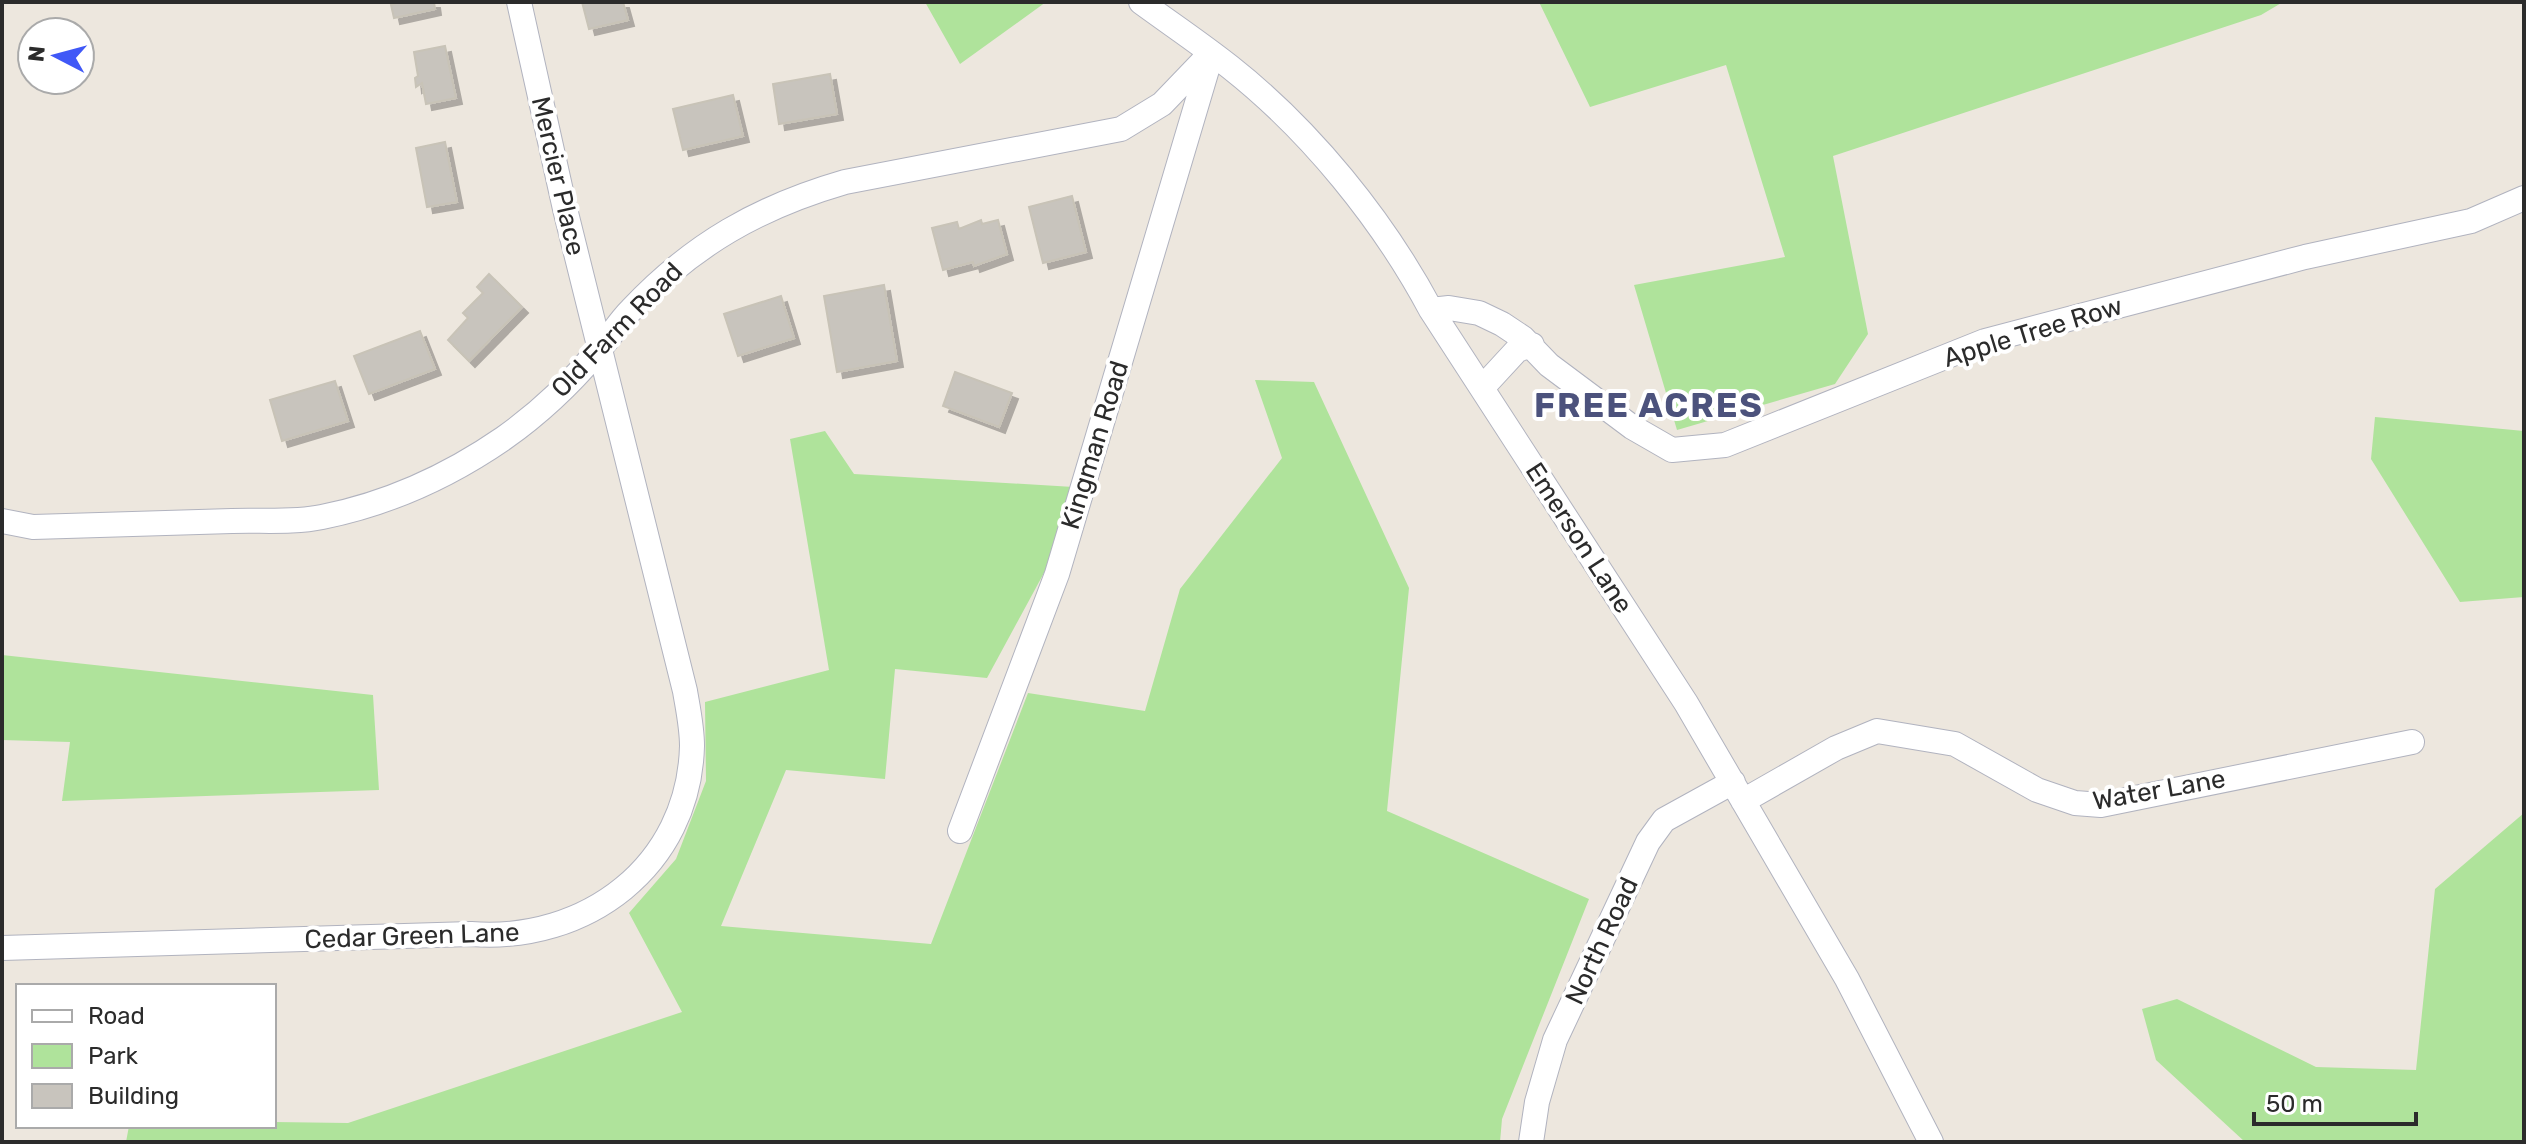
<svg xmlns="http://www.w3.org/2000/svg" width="2526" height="1144" font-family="Rubik,sans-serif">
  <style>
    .green { fill: #afe39b }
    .building { fill: #c8c4bd; stroke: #c8c3b7; stroke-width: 2; filter: url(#shadow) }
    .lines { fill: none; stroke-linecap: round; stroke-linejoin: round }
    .minor-casing { stroke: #b1b3bf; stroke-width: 26 }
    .minor { stroke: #fff; stroke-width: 24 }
    .labels { text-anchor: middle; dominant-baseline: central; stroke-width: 8; stroke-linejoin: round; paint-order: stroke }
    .street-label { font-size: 26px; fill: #2b2b2b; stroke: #fff }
    .district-label { font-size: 34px; font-weight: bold; letter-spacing: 2px; fill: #4c527c; stroke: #fff }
  </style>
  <defs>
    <filter id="shadow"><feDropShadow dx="6" dy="6" stdDeviation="0" flood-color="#0004"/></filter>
  </defs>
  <rect width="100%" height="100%" fill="#ede7de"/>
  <path class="green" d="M925,2h121l-86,62z
    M1539,2h744l-22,13 -428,141 35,178 -33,50 -158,46 -43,-145 151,-28 -59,-192 -136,42z
    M1255,380l59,2 95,206 -22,223 202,88 -87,220 -2,23h-1374l3,-16h145v-4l74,1 334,-111 -53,-99 47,-54 30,-78 -1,-79 124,-32 -39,-231 35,-8 29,43 236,14 -103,190 -92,-9 -10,110 -99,-9 -65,156 210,18 97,-251 117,18 35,-122 102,-131z
    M2375,417l149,14v166l-64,5 -89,-143z
    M2,655l371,40 6,95 -317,11 8,-59 -68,-2z
    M2524,813v329h-279l-89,-82 -14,-51 35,-10 139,68 100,3 19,-181z"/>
  <path class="building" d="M434,2l1,7 -41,9 -3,-13 9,-3z
    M582,2h41l5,18 -39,9z
    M445,46l11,52 -30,6 -4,-21 -6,4 -1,-9 3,-2 -4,-24z
    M830,74l7,40 -58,10 -6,-40z
    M733,95l10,41 -60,14 -10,-41z
    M445,142l12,60 -30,5 -11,-59z
    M1072,196l14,56 -43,11 -14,-56z
    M981,220l1,4 16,-4 9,34 -33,12 -1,-4 -30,8 -11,-42 25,-6 2,7z
    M489,274l33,33 -53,54 -21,-21 20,-22 -5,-5 20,-20 -6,-6z
    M884,285l13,76 -60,11 -13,-76z
    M781,296l13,42 -56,18 -14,-42z
    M420,331l15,38 -66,25 -15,-38z
    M955,372l57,21 -13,34 -56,-21z
    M335,381l13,40 -66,20 -12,-41z"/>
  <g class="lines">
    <g class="minor-casing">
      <path id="minor" d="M1141,2c30,22 60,42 89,65 80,63 153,153 201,243l255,393 161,276 84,163
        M1431,310l18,-2 30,5 23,11 21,14 26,27 83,62 40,23 53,-5 260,-104 320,-84 166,-36 53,-23
        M1482,388l35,-38 15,-5
        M2,521l31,6c66,-2 132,-4 199,-6 29,-1 62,2 90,-4 65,-13 127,-41 182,-79 34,-24 66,-54 93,-86 12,-13 21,-29 34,-42 62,-66 128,-103 214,-128l276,-53 41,-25 49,-51
        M1743,801l93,-53 41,-17 78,13 82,46 38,13 26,2 311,-63
        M960,831l97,-257 154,-518
        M2,948l469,-14c115,9 218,-68 221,-188 0,-19 -4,-37 -7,-55l-120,-482 -46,-207
        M1531,1142l6,-40 18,-62 93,-198 16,-22 69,-38"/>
    </g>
    <use href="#minor" class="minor"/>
  </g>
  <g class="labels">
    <g class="street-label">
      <text transform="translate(558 176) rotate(77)">Mercier Place</text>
      <text transform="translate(617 330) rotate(-46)">Old Farm Road</text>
      <text transform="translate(2033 332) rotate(-17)">Apple Tree Row</text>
      <text transform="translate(1095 445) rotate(-73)">Kingman Road</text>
      <text transform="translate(1579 538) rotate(57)">Emerson Lane</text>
      <text transform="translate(2159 790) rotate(-10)">Water Lane</text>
      <text transform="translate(412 936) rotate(-2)">Cedar Green Lane</text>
      <text transform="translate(1602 941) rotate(-65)">North Road</text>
    </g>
    <g class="district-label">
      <text x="1649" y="405">FREE ACRES</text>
    </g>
  </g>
  <rect width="2526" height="1144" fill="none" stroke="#2b2b2b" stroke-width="8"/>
  <rect x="16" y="984" width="260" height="144" fill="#ffffff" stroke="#aaaaaa" stroke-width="2"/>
  <rect x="32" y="1010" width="40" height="12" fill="#ffffff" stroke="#aaaaaa" stroke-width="2"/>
  <text x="88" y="1024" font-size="24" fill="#2b2b2b">Road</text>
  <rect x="32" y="1044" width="40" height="24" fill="#afe39b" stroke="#aaaaaa" stroke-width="2"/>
  <text x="88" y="1064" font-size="24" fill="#2b2b2b">Park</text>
  <rect x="32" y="1084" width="40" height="24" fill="#c8c4bd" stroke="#aaaaaa" stroke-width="2"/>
  <text x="88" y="1104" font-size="24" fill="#2b2b2b">Building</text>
  <g transform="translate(56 56) rotate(276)"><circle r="38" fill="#ffffff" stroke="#aaaaaa" stroke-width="2"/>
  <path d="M0-6L14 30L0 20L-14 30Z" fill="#4058f7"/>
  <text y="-12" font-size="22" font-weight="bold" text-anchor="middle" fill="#2b2b2b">N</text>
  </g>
  <path d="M2254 1112v12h162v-12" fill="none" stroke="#2b2b2b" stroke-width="4"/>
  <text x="2266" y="1112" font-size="24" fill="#2b2b2b" stroke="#ffffff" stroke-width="6" paint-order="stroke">50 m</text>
</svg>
